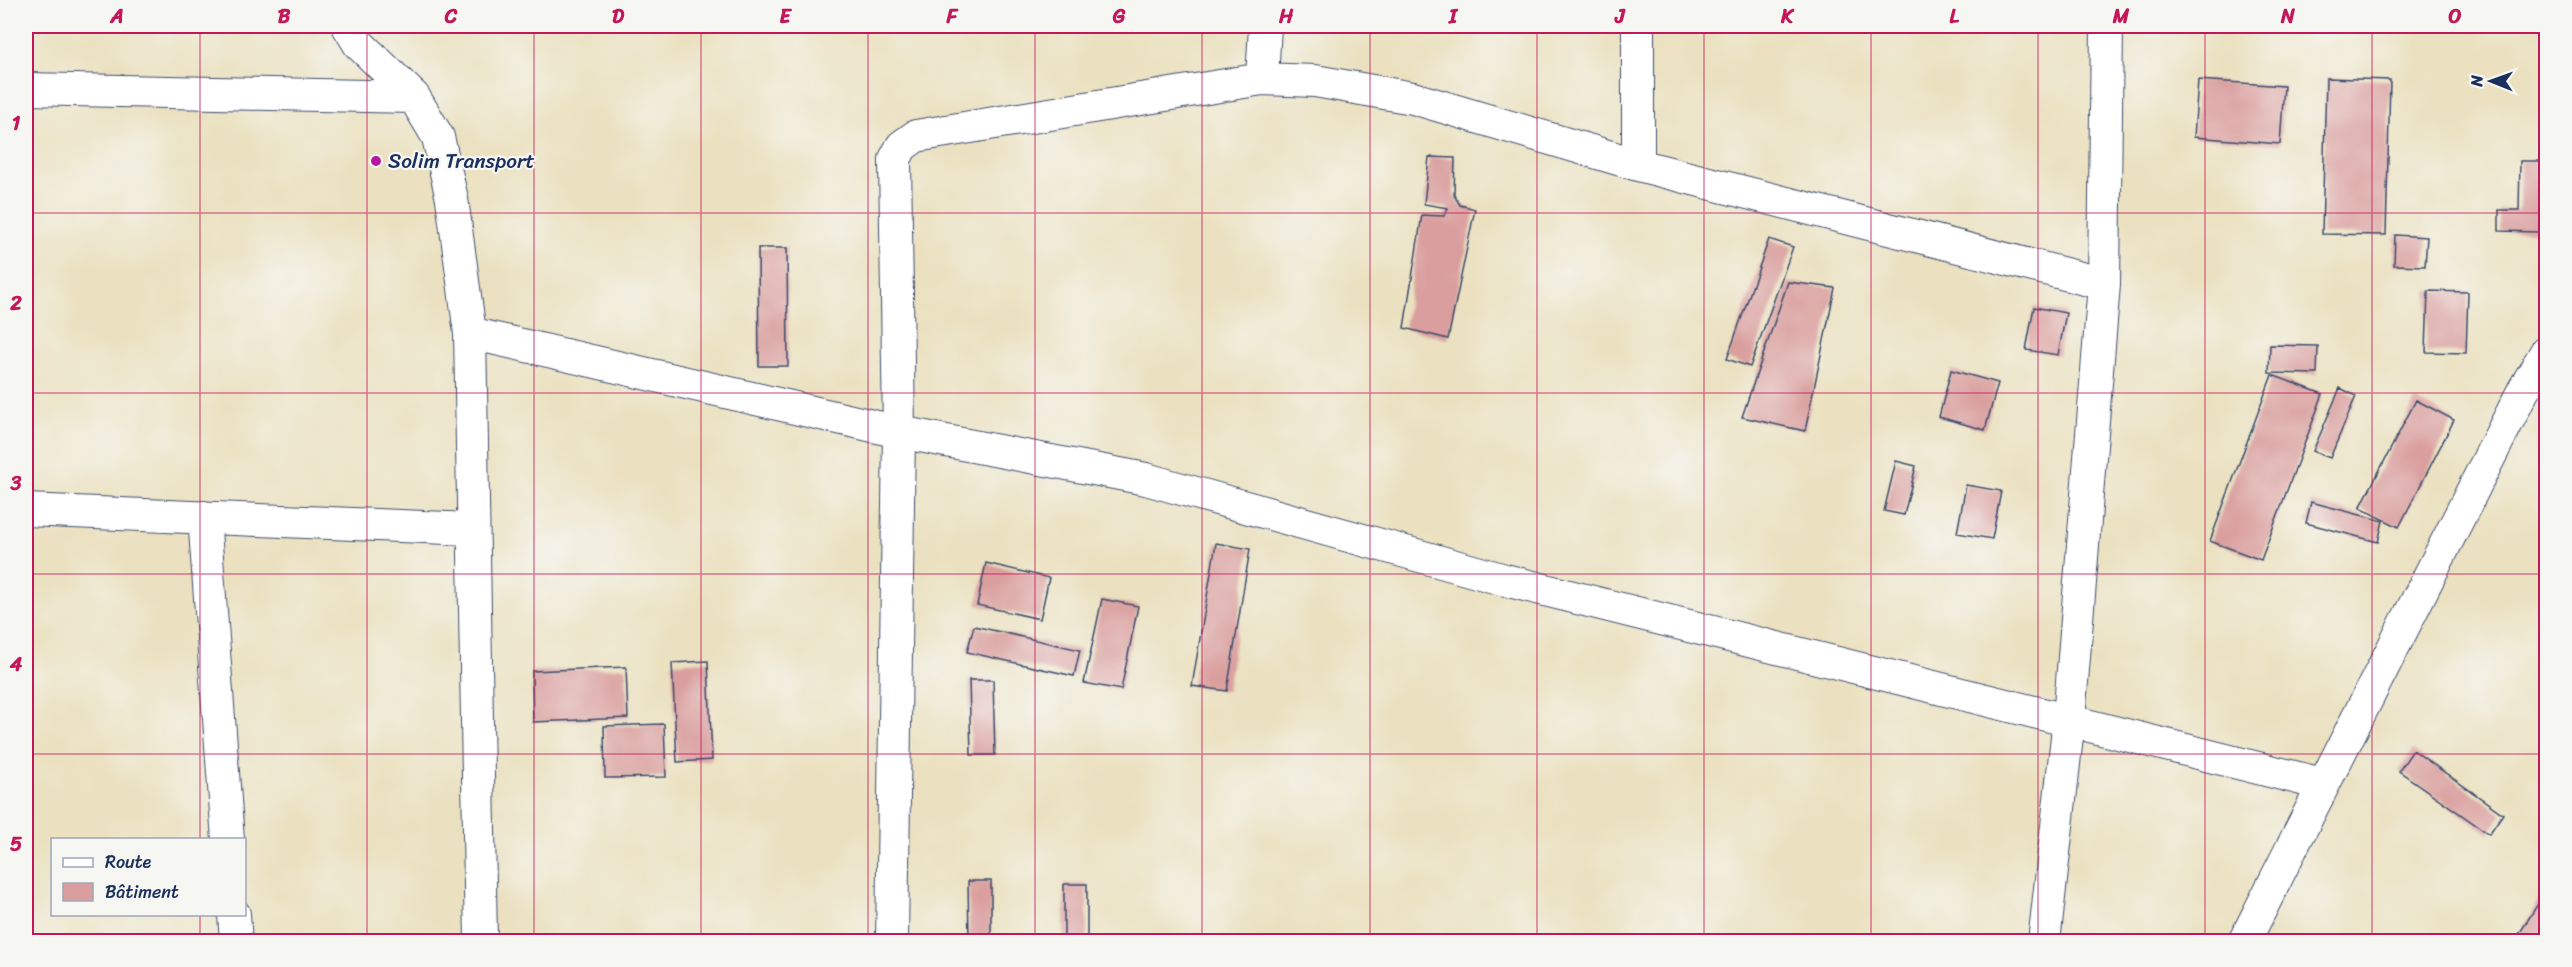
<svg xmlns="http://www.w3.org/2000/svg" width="2572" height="967" font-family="Sriracha,sans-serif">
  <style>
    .building { fill: #d99e9d }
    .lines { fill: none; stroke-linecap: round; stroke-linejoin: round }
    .street-casing { stroke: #3a4a6d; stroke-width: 34 }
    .street { stroke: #fff; stroke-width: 32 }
    .grid { fill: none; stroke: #c2185b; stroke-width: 1.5; stroke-opacity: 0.55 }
    .poi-dot { fill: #b5179e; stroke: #f6f6f2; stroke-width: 2 }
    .labels { text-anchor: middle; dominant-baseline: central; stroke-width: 4.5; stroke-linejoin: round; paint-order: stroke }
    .poi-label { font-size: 21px; fill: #1b2f5e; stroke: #f6f6f2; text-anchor: start }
    .neatline { fill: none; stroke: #c2185b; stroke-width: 2 }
    .grid-label { font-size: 20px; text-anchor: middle; font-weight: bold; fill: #c2185b }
  </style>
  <rect width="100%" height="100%" fill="#f6f6f2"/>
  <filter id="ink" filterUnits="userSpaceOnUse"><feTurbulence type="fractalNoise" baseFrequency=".0167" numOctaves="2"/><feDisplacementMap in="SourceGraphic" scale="12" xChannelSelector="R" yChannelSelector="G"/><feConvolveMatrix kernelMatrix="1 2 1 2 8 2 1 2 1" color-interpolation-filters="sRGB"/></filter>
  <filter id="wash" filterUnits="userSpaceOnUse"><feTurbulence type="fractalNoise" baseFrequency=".008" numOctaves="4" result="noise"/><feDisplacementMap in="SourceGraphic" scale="24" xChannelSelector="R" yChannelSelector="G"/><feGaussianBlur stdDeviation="1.35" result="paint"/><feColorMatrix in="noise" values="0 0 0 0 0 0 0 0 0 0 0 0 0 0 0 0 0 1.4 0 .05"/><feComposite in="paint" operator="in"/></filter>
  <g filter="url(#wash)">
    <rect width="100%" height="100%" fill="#ebe1c0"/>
    <g id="blocks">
      <path class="building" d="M2326,78l64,2 -4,155 -64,-1z
        M2198,80l86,6 -4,58 -86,-7z
        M1429,157l26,1 -1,37 6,10 15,4 -27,130 -44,-11 18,-113 22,1 4,-8 -24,-4z
        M2520,161h24l-4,71 -41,-1v-21h20z
        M2395,235l32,2 -2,29 -31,-1z
        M1769,239l24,8 -43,120 -23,-8z
        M758,248h29l1,118h-29z
        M1788,282l47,6 -30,143 -63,-14z
        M2428,291l40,1 -2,61 -40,-1z
        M2034,307l32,6 -8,42 -32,-5z
        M2270,345l48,1 -1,28 -48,-1z
        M1951,370l47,13 -13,47 -46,-13z
        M2272,375l51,19 -62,166 -51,-19z
        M2340,388l16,8 -26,62 -17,-7z
        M2416,400l38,20 -55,107 -39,-19z
        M1896,461l20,5 -12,49 -20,-4z
        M1966,485l35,6 -9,48 -35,-6z
        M2311,502l72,19 -5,21 -72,-19z
        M1216,543l34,6 -23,142 -35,-5z
        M986,563l63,15 -9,41 -63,-14z
        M1102,599l36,7 -17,84 -37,-7z
        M974,626l106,24 -6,26 -107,-24z
        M708,661l4,99 -35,2 -5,-99z
        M626,667l2,51 -95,4 -1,-51z
        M969,680h24l2,75h-24z
        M664,724l2,53 -61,1 -1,-52z
        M2413,750l90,64 -14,20 -90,-63z
        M968,881h23v61h-22z
        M1064,884h23v58h-23z
        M2546,891v51h-32z"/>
    </g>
  </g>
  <g filter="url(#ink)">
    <use href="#blocks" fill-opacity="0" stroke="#3a4a6d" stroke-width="1.5"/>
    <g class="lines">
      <g class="street-casing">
        <path id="street" d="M348,26l11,18 55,53 24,40 14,62 18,134 11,609
          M1638,26v139l466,119
          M1262,79l3,-53
          M26,89l388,8
          M470,333l429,99 247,47 359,101 817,204
          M26,510l445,19
          M204,517l24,323
          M234,914l2,28
          M892,942l7,-510 -4,-273 7,-13 14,-10 346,-57 53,2 98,17 225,67
          M2044,942l25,-223 35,-435 3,-258
          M2244,942l279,-551 23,-39"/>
      </g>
      <use href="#street" class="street"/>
    </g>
  </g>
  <path class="grid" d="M200,26v814M367,26v916M534,26v916M701,26v916M868,26v916M1035,26v916M1202,26v916M1370,26v916M1537,26v916M1704,26v916M1871,26v916M2038,26v916M2205,26v916M2372,26v916M26,213h2520M26,393h2520M26,574h2520M26,754h2520M200,914v28"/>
  <circle class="poi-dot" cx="376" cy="161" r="6"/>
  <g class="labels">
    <g class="poi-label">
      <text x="388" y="161">Solim Transport</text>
    </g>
  </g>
  <rect width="2572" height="967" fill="none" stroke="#f6f6f2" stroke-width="66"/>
  <rect x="51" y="838" width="195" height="78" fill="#f6f6f2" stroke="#9ea6b7" stroke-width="1.5"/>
  <rect x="63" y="858" width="30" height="9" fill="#ffffff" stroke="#9ea6b7" stroke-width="1.5"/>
  <text x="105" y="868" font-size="18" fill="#1b2f5e">Route</text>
  <rect x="63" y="883" width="30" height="18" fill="#d99e9d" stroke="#9ea6b7" stroke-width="1.5"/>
  <text x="105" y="898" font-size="18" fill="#1b2f5e">Bâtiment</text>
  <g transform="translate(2491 81) rotate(271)" stroke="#f6f6f2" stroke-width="4.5" paint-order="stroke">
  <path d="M0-4.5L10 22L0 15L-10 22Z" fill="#1b2f5e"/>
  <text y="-9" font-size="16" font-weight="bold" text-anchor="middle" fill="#1b2f5e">N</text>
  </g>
  <rect x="33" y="33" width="2506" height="901" class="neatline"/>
  <g class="grid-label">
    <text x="117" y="23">A</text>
    <text x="284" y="23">B</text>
    <text x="451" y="23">C</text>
    <text x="618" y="23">D</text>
    <text x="785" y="23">E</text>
    <text x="952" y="23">F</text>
    <text x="1119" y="23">G</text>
    <text x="1286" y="23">H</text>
    <text x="1453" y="23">I</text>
    <text x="1620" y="23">J</text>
    <text x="1787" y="23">K</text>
    <text x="1954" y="23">L</text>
    <text x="2121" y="23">M</text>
    <text x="2288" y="23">N</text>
    <text x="2455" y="23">O</text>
    <text x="16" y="130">1</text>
    <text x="16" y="310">2</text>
    <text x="16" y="490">3</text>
    <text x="16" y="671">4</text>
    <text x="16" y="851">5</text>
  </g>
</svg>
